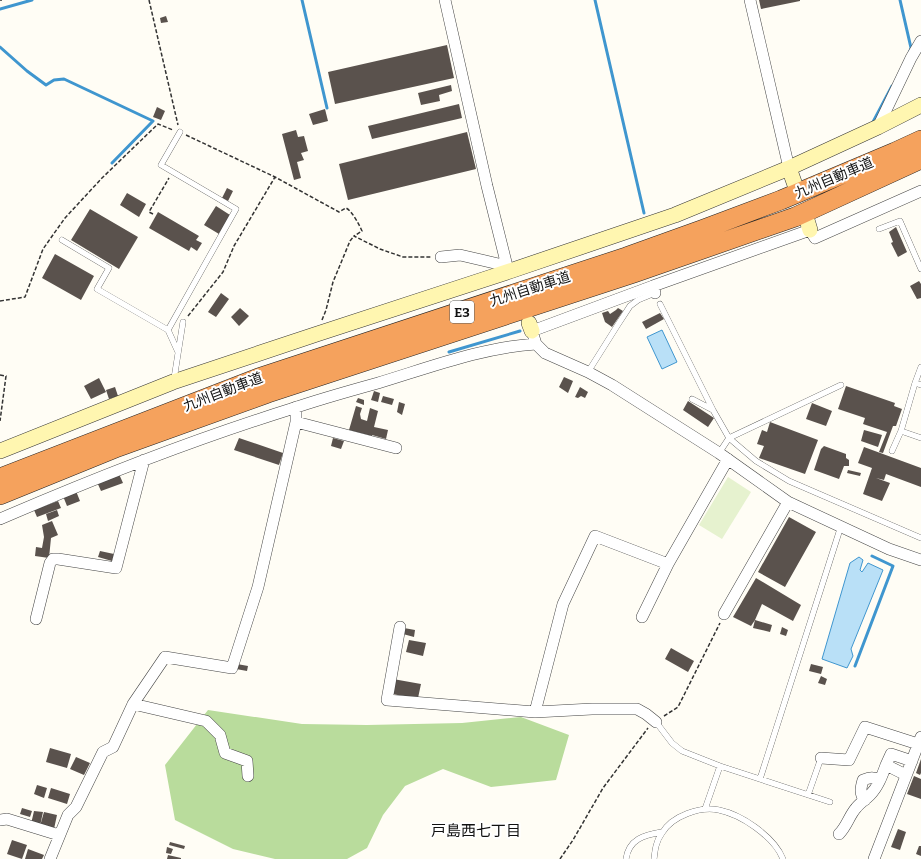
<svg xmlns="http://www.w3.org/2000/svg" width="921" height="859" font-family="Bitter,'Noto Sans JP',serif">
  <style>
    .forest { fill: #b9dc9c }
    .pitch { fill: #e6f2cf }
    .water { fill: #b9e0f7; stroke: #3f96cf }
    .lines { fill: none; stroke-linecap: round; stroke-linejoin: round }
    .stream { stroke: #3f96cf; stroke-width: 3 }
    .building { fill: #5a524d }
    .lane-casing { stroke: #444; stroke-width: 6 }
    .street-casing { stroke: #444; stroke-width: 12 }
    .secondary-casing { stroke: #333; stroke-width: 16 }
    .highway-casing { stroke: #222; stroke-width: 20 }
    .path { stroke: #333; stroke-width: 1.5; stroke-dasharray: 4 2; stroke-linecap: butt }
    .lane { stroke: #fff; stroke-width: 5.5 }
    .street { stroke: #fff; stroke-width: 11 }
    .secondary { stroke: #fff6b0; stroke-width: 15 }
    .highway { stroke: #f5a25d; stroke-width: 19 }
    .labels { text-anchor: middle; dominant-baseline: central; stroke-width: 4; stroke-linejoin: round; paint-order: stroke }
    .shield { fill: #fff; stroke: #585858; stroke-width: 1 }
    .shield-label { font-size: 13px; font-weight: bold; fill: #111 }
    .street-label { font-size: 14px; fill: #111; stroke: #fff }
    .neighbourhood-label { font-size: 15px; fill: #111; stroke: #fff }
  </style>
  <rect width="100%" height="100%" fill="#fffdf5"/>
  <path class="forest" d="M208,710l94,14 65,1 95,-2 59,-6 48,18 -13,45 -65,7 -48,-18 -38,17 -22,29 -16,33 -20,11h-72l-42,-10 -58,-29 -10,-55z"/>
  <path class="pitch" d="M728,477l23,15 -29,47 -23,-14z"/>
  <path class="water" d="M662,330l15,32 -15,7 -15,-32z
    M859,557l4,3 -3,10 2,2 6,-9 15,7 -32,79 2,7 -6,12 -25,-9 28,-96z"/>
  <g class="lines">
    <path class="stream" d="M302,0l25,108
      M595,0l49,213
      M900,0l11,48 -1,3
      M0,9l32,-9
      M0,47l27,24 19,14 8,-5 10,-1 89,42 -41,42
      M873,122l19,-36
      M449,352l71,-21
      M855,666l38,-100 -21,-10"/>
  </g>
  <path class="building" d="M759,0h41v1l-39,8z
    M166,16l2,6 -7,1 -1,-5z
    M447,45l7,33 -119,26 -7,-32z
    M451,85l1,6 -13,4 1,6 -19,4 -3,-12z
    M459,104l3,14 -90,21 -4,-13z
    M157,107l8,4 -4,9 -8,-3z
    M325,109l3,12 -15,4 -4,-11z
    M296,130l2,7 6,-1 4,15 -7,2 3,7 -7,2 4,16 -7,2 -12,-46z
    M467,132l9,37 -128,31 -9,-36z
    M227,188l6,3 -5,10 -6,-3z
    M127,193l19,11 -7,13 -19,-12z
    M216,206l14,9 -11,19 -15,-9z
    M90,209l48,28 -19,32 -48,-29z
    M158,212l41,24 -3,4 6,3 -5,8 -6,-4 -2,4 -40,-23z
    M896,227l11,25 -9,5 -7,-14 2,-1 -4,-10z
    M55,254l39,22 -13,24 -39,-22z
    M919,281l2,3v14l-4,1 -7,-13z
    M221,293l8,6 -13,18 -8,-5z
    M240,308l9,8 -10,10 -8,-9z
    M618,308l5,3 -11,16 -7,-5 -3,-9 6,-2 2,3 6,-4z
    M660,313l4,6 -18,10 -4,-7z
    M564,377l9,4 -5,12 -9,-6z
    M99,378l7,14 -15,7 -7,-13z
    M846,386l49,17 -1,3 8,3 -6,17h-3l-10,27 -4,-1 8,-20 -24,-8 2,-6 -27,-9z
    M115,387l3,9 -9,3 -3,-9z
    M580,387l8,5 -3,6 -4,-2 -3,2 -3,-1z
    M374,391l6,2 -2,9 -7,-2z
    M383,396l11,3 -2,6 -11,-3z
    M358,398l6,2v5l-8,-3z
    M688,401l26,17 -6,9 -25,-17z
    M399,402l6,2 -3,11 -5,-3z
    M812,403l20,8 -6,15 -20,-7z
    M356,406l6,2 -2,6 1,5 6,2 3,-13 8,3 -4,16 14,3 -2,9 -14,-4v1l-23,-6z
    M770,422l48,18 -13,34 -46,-16 5,-12 -7,-2 5,-14 5,2z
    M864,430l18,5 -4,12 -17,-6z
    M239,438l44,15 -4,12 -45,-15z
    M333,438l11,3 -3,8 -10,-3z
    M824,446l22,8v4l3,2v6h-5l-5,13 -25,-9 7,-21z
    M864,447l57,21v19l-35,-13 -2,6 -8,-2 14,5 -8,18 -19,-7 9,-26 -14,-5z
    M848,470l13,3 -1,3 -13,-3z
    M119,474l4,9 -22,8 -4,-9z
    M76,491l4,10 -13,5 -4,-10z
    M58,501l3,7 -24,9 -3,-7z
    M57,510l2,6 -11,5 -2,-7z
    M789,517l27,15 -31,55 -27,-15z
    M52,521l6,14 -7,3 -2,20 -14,-2 1,-9 6,1 2,-11 -2,-12z
    M100,551l14,3 -2,7 -14,-4z
    M756,578l45,27 -8,16 -31,-17 -7,16 -4,6 -18,-9z
    M755,620l17,5 -2,7 -17,-4z
    M782,627l6,3 -2,6 -6,-2z
    M404,628l11,2 -1,7 -11,-3z
    M409,640l17,3 -3,13 -17,-4z
    M671,648l23,13 -6,11 -23,-13z
    M237,664l11,2 -1,5 -11,-2z
    M811,664l12,3 -2,7 -12,-3z
    M821,676l6,3 -2,6 -7,-2z
    M393,679l28,5 -3,14 -27,-4z
    M50,748l21,6 -4,14 -21,-6z
    M76,757l14,6 -6,12 -14,-6z
    M921,759v14l-1,2 -4,-2z
    M914,776l7,3v20l-14,-5z
    M37,785l10,3 -3,10 -10,-4z
    M51,788l19,6 -3,10 -19,-6z
    M22,808l10,3 -2,6 -10,-3z
    M34,811l9,1 -3,14 -9,-2z
    M44,812l13,3 -3,14 -14,-3z
    M898,829l8,3 -6,18 -9,-3z
    M12,840l15,5 -5,14 -15,-5z
    M170,842l15,4 -1,3 -15,-4z
    M919,846h2v10l-5,-2z
    M167,847l6,2 -2,5 -5,-1z
    M28,849l16,6 -2,4h-17z
    M168,855l13,3v1h-14z"/>
  <g class="lines">
    <g class="lane-casing">
      <path id="lane" d="M879,229l21,-8 21,48
        M62,240l47,28 -12,21 71,41
        M660,304l53,106
        M178,352l-10,-22 68,-121 -75,-44 19,-33
        M588,372l29,-46 13,-20 8,-6 17,-7
        M174,379l9,-57
        M915,383l6,-16
        M841,385l-112,53 27,23 33,20 132,57v-1
        M692,399l21,11 16,28 -10,15
        M901,431l14,-48 6,2
        M892,451l9,-20 20,7
        M656,722l16,21 10,8 38,15
        M760,779l81,-253
        M808,795l13,-37
        M705,809l15,-43 110,36
        M626,859c3,-20 18,-24 36,-27
        M654,859c1,-9 2,-18 8,-26 10,-17 38,-27 57,-23 14,3 25,9 36,17 11,8 23,19 28,32"/>
    </g>
    <g class="street-casing">
      <path id="street" d="M445,0l42,186 20,80 -1,6
        M750,0l39,168
        M878,127l33,-69 10,-17
        M441,257l19,-2 47,11
        M653,286l157,-56 5,8 106,-47
        M655,293l-2,-7 -121,45 4,13 9,9 43,19 24,13 107,68 69,49 101,47 32,11
        M296,422l100,26
        M0,519c95,-41 192,-79 291,-110 29,-10 58,-18 87,-26 50,-15 105,-36 158,-39
        M724,614l64,-112
        M642,617l26,-53 60,-105
        M36,619l14,-56 3,-4h5l58,9 28,-108
        M400,627l-13,73 148,12 57,-3h45l9,5 10,8
        M133,704l32,-47 67,11 26,-81 38,-165v-15
        M535,712l28,-108 32,-68 73,28
        M821,758l28,2 16,-33 53,17
        M906,775l-20,-10 5,-11 21,7
        M865,800c-6,-6 -4,-13 -2,-20 7,-3 11,-3 17,0
        M0,820l7,-1 52,16
        M839,834c8,-8 10,-18 17,-26 4,-5 9,-8 14,-13 8,-8 12,-19 16,-30
        M50,859l18,-44 8,-8 27,-55 10,-5 20,-43 73,17 14,14 5,18 22,8 1,15
        M874,859l47,-122"/>
    </g>
    <g class="secondary-casing">
      <path id="secondary" d="M789,168l6,17
        M807,220l3,10
        M529,323l3,8
        M0,451l173,-69 144,-48 193,-63 165,-56 114,-47 89,-41 43,-22"/>
    </g>
    <g class="highway-casing">
      <path id="highway" d="M0,478l258,-100 368,-121 78,-28 77,-29 114,-48 26,-12
        M0,495l118,-48 150,-54 366,-120 161,-56 126,-58"/>
    </g>
    <path class="path" d="M0,0h2
      M149,0l29,125
      M186,135l89,42 64,35 7,-4c6,3 13,16 16,23l-8,5 26,13 23,8h29
      M153,214l-4,-2 20,-34
      M0,301l25,-4 18,-48 22,-31 37,-40 56,-54 15,6
      M188,316l35,-44 11,-26 41,-69
      M322,320l4,-10 7,-28 17,-41 4,-5
      M0,375l6,1 -6,45
      M664,716l14,-9 42,-84
      M560,859l13,-19 30,-52 45,-60"/>
    <use href="#lane" class="lane"/>
    <use href="#street" class="street"/>
    <use href="#secondary" class="secondary"/>
    <use href="#highway" class="highway"/>
  </g>
  <g class="labels">
    <rect class="shield" x="450" y="301" width="24" height="22" rx="3"/>
    <g class="shield-label">
      <text x="462" y="312">E3</text>
    </g>
    <g class="street-label">
      <text transform="translate(834 178) rotate(-23)">九州自動車道</text>
      <text transform="translate(530 289) rotate(-18)">九州自動車道</text>
      <text transform="translate(223 392) rotate(-21)">九州自動車道</text>
    </g>
    <g class="neighbourhood-label">
      <text x="476" y="831">戸島西七丁目</text>
    </g>
  </g>
</svg>
